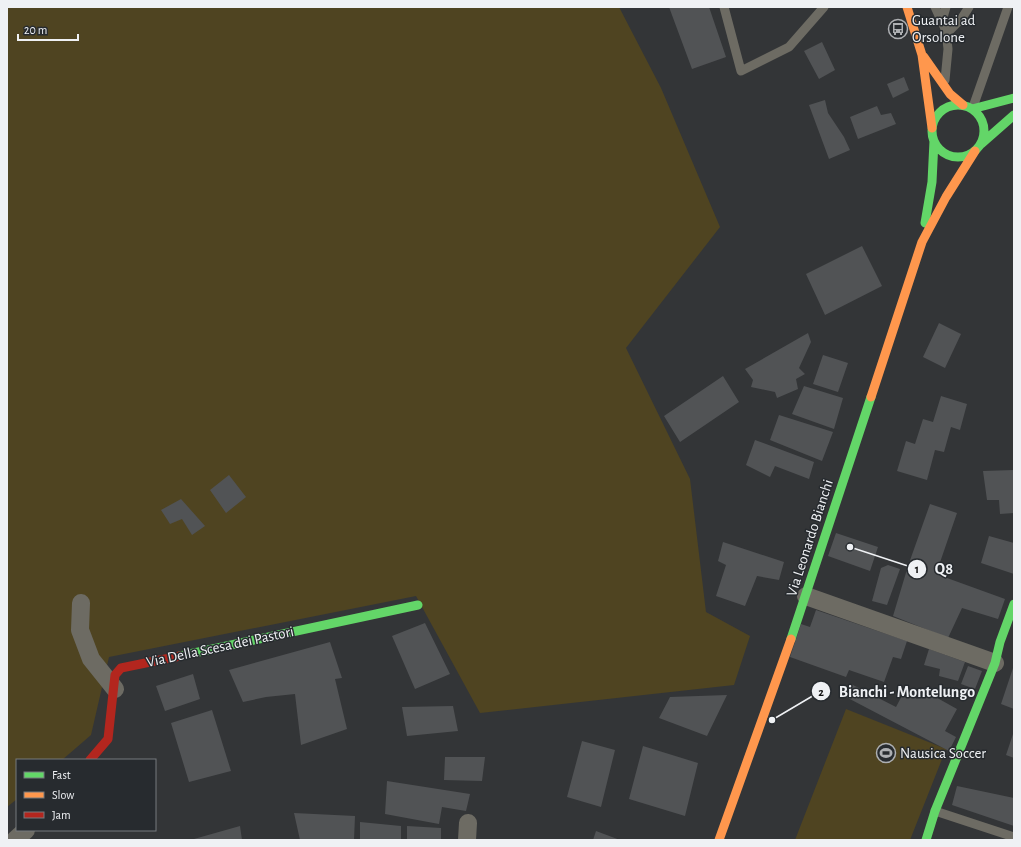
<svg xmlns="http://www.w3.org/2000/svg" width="1021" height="847" font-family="'Alegreya Sans',sans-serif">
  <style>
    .green { fill: #4f4421 }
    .building { fill: #515355 }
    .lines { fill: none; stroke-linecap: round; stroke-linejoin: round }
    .lane { stroke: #6d6b63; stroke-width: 9 }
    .street { stroke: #6d6b63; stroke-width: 18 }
    .fast { stroke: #63d668; stroke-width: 9 }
    .slow { stroke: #ff974d; stroke-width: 9 }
    .jam { stroke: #b3261e; stroke-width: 9 }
    .labels { text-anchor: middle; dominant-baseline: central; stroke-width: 3; stroke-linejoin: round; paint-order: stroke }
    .poi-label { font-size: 15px; fill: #eff1f4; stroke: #272b2f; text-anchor: start }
    .street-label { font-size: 15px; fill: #eff1f4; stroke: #272b2f }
    .leader { fill: none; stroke: #eff1f4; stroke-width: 1.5 }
    .callout-dot { fill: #eff1f4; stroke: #272b2f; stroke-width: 1.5 }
    .mark-label { font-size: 12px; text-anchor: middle; font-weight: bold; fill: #111 }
    .callout-label { font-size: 16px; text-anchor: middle; font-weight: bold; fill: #eff1f4; stroke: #272b2f; stroke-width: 3; stroke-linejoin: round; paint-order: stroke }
  </style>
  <rect width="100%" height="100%" fill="#333537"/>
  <path class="green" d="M7,7h612l42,81 59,139 -94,121 64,131 16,133 44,24 -16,49 -254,28 -64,-117 -307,61 -18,78 -29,25h-45v39l-10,8z
    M846,709l100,40 -36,91h-115z"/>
  <path class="building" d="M669,7h40l17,50 -34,12z
    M822,42l13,28 -16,9 -15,-28z
    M904,77l5,13 -16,8 -6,-14z
    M825,100l3,13 16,24 6,13 -21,9 -20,-54z
    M877,106l4,9 10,-2 5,11 -38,15 -8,-22z
    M862,246l20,40 -57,29 -19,-41z
    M939,323l22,11 -16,34 -22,-11z
    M808,333l3,9 -12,26 6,6 -9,5 2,10 -21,9 -2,-6 -24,-5 2,-7 -8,-11z
    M823,355l25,8 -10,29 -25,-8z
    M723,376l16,26 -59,40 -16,-26z
    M804,386l39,12 -9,31 -42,-15z
    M941,396l26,8 -7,26 -9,-3 -7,25 -9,-2 -8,30 -30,-9 9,-30 9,3 8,-25 10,3z
    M779,415l54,17 -11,29 -52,-21z
    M755,440l59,22 -5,17 -34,-13 -5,11 -24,-12z
    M1014,470v43l-14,1 -1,-14h-12l-4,-29z
    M229,475l17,22 -20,16 -16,-23z
    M181,499l24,27 -13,9 -10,-16 -12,5 -9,-14z
    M930,504l27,9 -21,61 69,25 -7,20 -36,-11 -14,30 -55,-22 15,-50z
    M836,533l42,14 -8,24 -42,-15z
    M989,536l25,7v31l-33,-11z
    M723,542l61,20 -5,18 -22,-4 -12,30 -29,-10 10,-31 -8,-4z
    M888,565l12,4 -13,36 -15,-4 9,-33z
    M816,610l91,31 -6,18 -8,-2 -9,25 -35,-12 -3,7 -56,-20 11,-33 9,3z
    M425,623l25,51 -35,15 -23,-53z
    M330,642l12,36 -7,1 12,50 -46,16 -6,-51 -29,3 -23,5 -14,-32z
    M929,649l36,13 -7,19 -19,-5 1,-7 -16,-4z
    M1014,665v44l-13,-5z
    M968,666l14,5 -7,18 -14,-5z
    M193,674l7,25 -35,12 -9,-25z
    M851,684l45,23 9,-17 12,9 6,-9 34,19 -12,22 11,6 -7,14 -103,-54z
    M727,695l-20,41 -48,-18 11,-21z
    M453,706l5,25 -51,5 -5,-29z
    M212,710l19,61 -42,11 -18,-59z
    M1014,731v27l-8,-3z
    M582,741l33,9 -14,57 -34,-10z
    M643,746l55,17 -13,53 -56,-17z
    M445,757h40l-3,24 -38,-1z
    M387,781l83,13 -4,17 -24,-4 -3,17 -54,-10z
    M957,786l57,12v28l-62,-21z
    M294,813l61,3 -1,24h-54z
    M360,822l41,4v14h-41z
    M240,826l2,14h-48v-1z
    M407,826l34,2v12h-34z
    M596,831l24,9h-27z"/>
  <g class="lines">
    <path class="lane" d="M724,7l17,64 48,-24 35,-40
      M935,7l11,24 2,18 -3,31
      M942,21l4,-14
      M946,34l16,-16 7,-11
      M973,107l35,-100
      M935,811l79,26"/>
    <path class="street" d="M806,596l189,67
      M81,603l-1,27 11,29 24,30
      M15,840l11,-10
      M467,840l1,-17"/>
    <path class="fast" d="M932 131a26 26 0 1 1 52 0a26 26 0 1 1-52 0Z
      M972,109l42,-11
      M981,144l33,-29
      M925,223l7,-41 2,-41
      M791,639l80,-242
      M180,656l238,-51
      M926,840l9,-29 60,-148 5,-21 14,-38"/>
    <path class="slow" d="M907,7l15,48 10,73
      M924,57l26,37 13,11
      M871,397l51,-155 24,-45 29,-46
      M719,840l72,-201"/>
    <path class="jam" d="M90,760l18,-21 7,-64 6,-7 59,-12"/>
  </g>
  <defs>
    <g id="bus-ring" transform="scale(1)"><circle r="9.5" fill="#272b2f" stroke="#adafb2" stroke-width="1.5"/><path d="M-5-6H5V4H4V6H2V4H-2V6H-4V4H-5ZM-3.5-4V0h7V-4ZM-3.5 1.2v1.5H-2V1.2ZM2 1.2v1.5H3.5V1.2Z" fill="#adafb2"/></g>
    <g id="stadium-ring" transform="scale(1)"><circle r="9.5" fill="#272b2f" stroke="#adafb2" stroke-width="1.5"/><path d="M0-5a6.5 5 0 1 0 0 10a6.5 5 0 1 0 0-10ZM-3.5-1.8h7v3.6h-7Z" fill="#adafb2"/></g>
  </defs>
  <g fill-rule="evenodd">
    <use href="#bus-ring" x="898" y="29"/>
    <use href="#stadium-ring" x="886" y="753"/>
  </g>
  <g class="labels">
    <g class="poi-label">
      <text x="912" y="20">Guantai ad<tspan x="912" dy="17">Orsolone</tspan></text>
      <text x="900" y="753">Nausica Soccer</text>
    </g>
    <g class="street-label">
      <text transform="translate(810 538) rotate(-72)">Via Leonardo Bianchi</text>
      <text transform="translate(220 647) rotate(-12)">Via Della Scesa dei Pastori</text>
    </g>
  </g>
  <path class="leader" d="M850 547L917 569M772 720L821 691"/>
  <g class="callout-dot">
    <circle cx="850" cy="547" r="4"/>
    <circle cx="772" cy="720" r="4"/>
    <circle cx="917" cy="569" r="10"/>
    <circle cx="821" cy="691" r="10"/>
  </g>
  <g class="mark-label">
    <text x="917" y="573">1</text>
    <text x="821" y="696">2</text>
  </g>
  <g class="callout-label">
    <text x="944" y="574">Q8</text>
    <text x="907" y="697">Bianchi - Montelungo</text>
  </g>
  <rect width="1021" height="847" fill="none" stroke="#eff1f4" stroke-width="16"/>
  <rect x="16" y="759" width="140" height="72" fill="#272b2f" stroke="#777a7e"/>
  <rect x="24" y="772" width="20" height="6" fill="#63d668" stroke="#777a7e"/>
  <text x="52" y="779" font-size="12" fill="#eff1f4">Fast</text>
  <rect x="24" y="792" width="20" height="6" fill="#ff974d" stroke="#777a7e"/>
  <text x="52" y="799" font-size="12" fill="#eff1f4">Slow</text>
  <rect x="24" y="812" width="20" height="6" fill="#b3261e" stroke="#777a7e"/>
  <text x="52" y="819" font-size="12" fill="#eff1f4">Jam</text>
  <path d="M18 34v6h60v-6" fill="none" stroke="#eff1f4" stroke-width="2"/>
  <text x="24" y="34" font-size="12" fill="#eff1f4" stroke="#272b2f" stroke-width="3" paint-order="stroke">20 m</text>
</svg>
